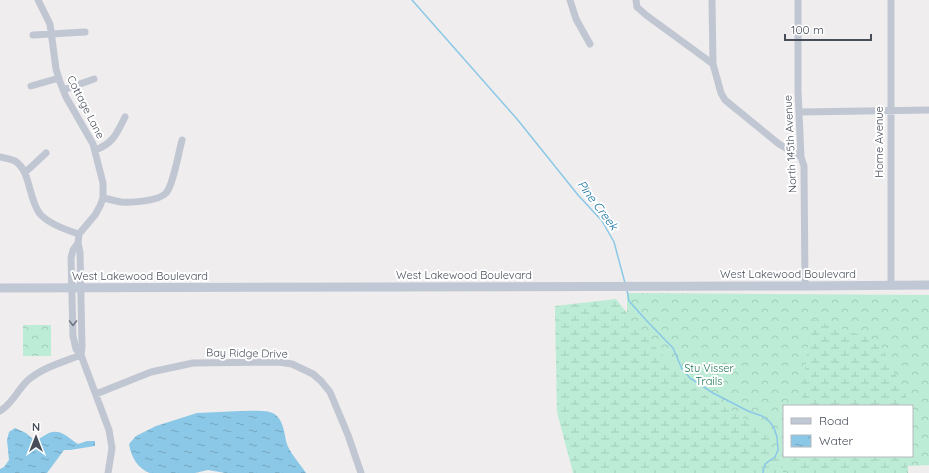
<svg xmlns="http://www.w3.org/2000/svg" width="929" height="473" font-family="Quicksand,sans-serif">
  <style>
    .forest { fill: url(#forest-crowns); fill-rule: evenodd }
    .wetland { fill: url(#wetland-marsh) }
    .water { fill: url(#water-ripples) }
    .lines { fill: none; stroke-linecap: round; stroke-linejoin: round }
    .stream { stroke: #8bc8e7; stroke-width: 1.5 }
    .street { stroke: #c0c7d2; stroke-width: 7 }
    .secondary { stroke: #c0c7d5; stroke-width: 9 }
    .oneway { stroke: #717883 }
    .labels { text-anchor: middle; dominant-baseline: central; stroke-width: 4; stroke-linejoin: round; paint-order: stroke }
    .street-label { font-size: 11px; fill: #464d59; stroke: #fff }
    .park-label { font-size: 11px; fill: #1a7754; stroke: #fff }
    .water-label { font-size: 12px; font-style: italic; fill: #1270a0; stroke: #fff }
  </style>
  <defs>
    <pattern id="forest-crowns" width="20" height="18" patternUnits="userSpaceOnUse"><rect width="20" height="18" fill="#bcecd5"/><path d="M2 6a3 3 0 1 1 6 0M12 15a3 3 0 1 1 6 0" fill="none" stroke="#a3ccb9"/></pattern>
    <pattern id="wetland-marsh" width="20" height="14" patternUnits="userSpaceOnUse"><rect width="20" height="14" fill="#bcecd5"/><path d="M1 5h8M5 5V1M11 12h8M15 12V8" fill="none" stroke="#a3ccb9"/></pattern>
    <pattern id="water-ripples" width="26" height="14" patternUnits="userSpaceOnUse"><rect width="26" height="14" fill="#8bc8e7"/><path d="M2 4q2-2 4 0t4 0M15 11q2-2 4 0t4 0" fill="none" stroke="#73a5be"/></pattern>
  </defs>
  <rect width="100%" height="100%" fill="#efeded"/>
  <path class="forest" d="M627,293l302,2v170l-21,1v7h-131l-149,-9zM784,406h128v50h-128z
    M23,325h28v31h-28z"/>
  <path class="wetland" d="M616,299l31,40 50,51 67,40 18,30 1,13h-210l-16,-61 -2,-106z
    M811,319l68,22 32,65h-110z
    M791,456h119l-4,17h-114z"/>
  <path class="water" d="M240,411c31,0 41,-4 46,30 2,10 15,24 20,32h-81l-17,-3 -13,3h-45c-12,-4 -19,-16 -21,-29l7,-8 20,-10 41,-13z
    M15,428l11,5 8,7c6,-1 9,-4 15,-7 12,-5 20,6 29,11l9,-3h8v5l-25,4h-6l-17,23h-47v-4l4,-2 5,-7 -2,-20 2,-8z"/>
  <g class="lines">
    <path class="stream" d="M412,0l105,119 61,76 24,26 12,21 11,41
      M627,290l2,11 17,19 27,28 9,21 8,9 23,15 35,18 14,5 8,6 4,6 3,9 1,13 -3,7c-7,5 -12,6 -12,16"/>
    <path class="street" d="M38,0l12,24 6,45 4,13 6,15 27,47 10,39v15l-3,8 -5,9 -16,19 -1,9 2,9 2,95 -1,8
      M570,0l6,19 14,25
      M636,0l1,7 9,8 67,49 8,29 4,7 54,44 22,13
      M712,0l1,64
      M798,0v91l3,66 3,9 1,120
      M33,35l52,-3
      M31,86l28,-8
      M63,90l31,-11
      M800,112l129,-2
      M95,150c18,-6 22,-17 30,-33
      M0,157c5,1 11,2 15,4 16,10 13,38 25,53 9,10 26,16 39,20
      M25,172l5,-4 16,-15
      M103,198c6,1 12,3 18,4 10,1 38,-1 45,-9 7,-7 13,-42 16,-53
      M78,243l-5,7 -2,8 2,78 3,13 5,6 28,75 3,18 -4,25
      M891,285v-285
      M96,394l55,-22 42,-9 85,-1 14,2 21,10 8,7 9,11 18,43 13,38
      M0,411c12,-7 17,-20 27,-30 14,-13 36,-19 54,-26"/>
    <path class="secondary" d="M0,288l805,-2 124,-1"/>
  </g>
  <defs><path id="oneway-chevron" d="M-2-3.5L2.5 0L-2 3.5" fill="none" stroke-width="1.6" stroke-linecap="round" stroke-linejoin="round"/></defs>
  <use class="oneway" href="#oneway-chevron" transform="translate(73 323) rotate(90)"/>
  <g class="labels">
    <g class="street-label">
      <text transform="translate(86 107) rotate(63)">Cottage Lane</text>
      <text transform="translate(879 142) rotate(-90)">Home Avenue</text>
      <text transform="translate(790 144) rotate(-93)">North 145th Avenue</text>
      <text x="788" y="274">West Lakewood Boulevard</text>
      <text x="464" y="275">West Lakewood Boulevard</text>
      <text x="140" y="276">West Lakewood Boulevard</text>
      <text transform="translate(247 353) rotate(1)">Bay Ridge Drive</text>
    </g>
    <g class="park-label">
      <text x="709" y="368">Stu Visser<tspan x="709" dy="13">Trails</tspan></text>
    </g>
    <g class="water-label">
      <text transform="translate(598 205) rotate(53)">Pine Creek</text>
    </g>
  </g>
  <rect x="783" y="405" width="130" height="52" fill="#ffffff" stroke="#b5b8bd"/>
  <rect x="791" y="418" width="20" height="6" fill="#c0c7d5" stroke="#b5b8bd"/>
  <text x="819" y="425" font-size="12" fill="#464d59">Road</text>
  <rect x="791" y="435" width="20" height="12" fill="url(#water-ripples)" stroke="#b5b8bd"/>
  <text x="819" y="445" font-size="12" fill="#464d59">Water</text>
  <g transform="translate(36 437)" stroke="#ffffff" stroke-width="3" paint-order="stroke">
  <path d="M0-3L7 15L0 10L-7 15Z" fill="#464d59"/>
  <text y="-6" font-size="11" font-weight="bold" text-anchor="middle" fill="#464d59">N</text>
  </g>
  <path d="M785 34v6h86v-6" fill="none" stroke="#464d59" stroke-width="2"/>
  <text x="791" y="34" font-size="12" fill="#464d59" stroke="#ffffff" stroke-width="3" paint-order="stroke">100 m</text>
</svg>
